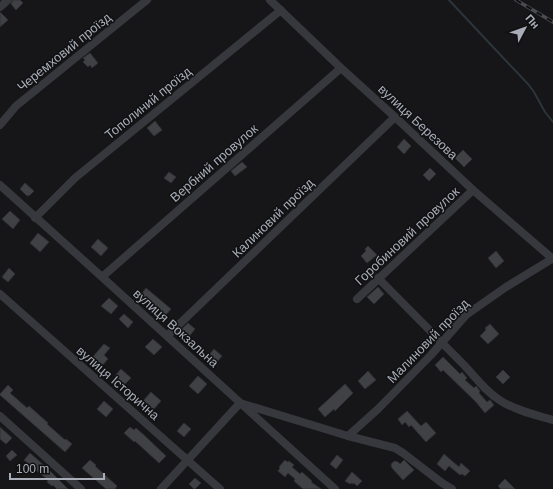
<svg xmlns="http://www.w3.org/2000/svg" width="553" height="489" font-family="Arial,sans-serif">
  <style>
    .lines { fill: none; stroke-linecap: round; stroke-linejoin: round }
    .stream { stroke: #2c353c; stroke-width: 2 }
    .building { fill: #404145; stroke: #303034 }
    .minor { stroke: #37383d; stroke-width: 8 }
    .rail-casing { stroke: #4a4c52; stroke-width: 3.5 }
    .rail { stroke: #111113; stroke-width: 2; stroke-dasharray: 6; stroke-linecap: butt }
    .labels { text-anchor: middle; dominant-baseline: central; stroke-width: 3; stroke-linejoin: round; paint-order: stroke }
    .street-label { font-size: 13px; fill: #a8adb8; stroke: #111113 }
  </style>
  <rect width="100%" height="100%" fill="#161618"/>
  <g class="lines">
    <path class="stream" d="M449,0l44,47 35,37 6,8 11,20 8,10"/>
  </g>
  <path class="building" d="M13,0h7l3,3 -7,7 -5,-6z
    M0,12l8,8 -8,7z
    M90,53l8,10 -6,5 -2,-3 -2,2 -5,-5 2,-2 -2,-2z
    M155,121l7,9 -8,6 -7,-8z
    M404,139l7,7 -7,8 -7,-7z
    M463,150l9,9 -8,8 -9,-9z
    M242,162l5,5 -12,9 -4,-5z
    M430,168l6,6 -7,7 -6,-6z
    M169,172l7,5 -5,6 -7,-5z
    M25,183l9,8 -4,4 -3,1 -7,-7z
    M10,211l10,9 -7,9 -11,-10z
    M38,233l11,9 -9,10 -10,-9z
    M98,239l10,9 -7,8 -10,-9z
    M368,246l9,9 -10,8 -6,-7 5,-5 -1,-2z
    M496,251l8,10 -8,7 -8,-10z
    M9,268l6,6 -7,8 -6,-5z
    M378,287l6,7 -10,10 -7,-7z
    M146,288l25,21 -7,8 -24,-21z
    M109,298l9,8 -7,8 -10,-8z
    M124,314l9,8 -5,6 -9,-9z
    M188,323l7,6 -7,9 -8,-7z
    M490,324l9,10 -11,10 -8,-8 6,-6 -1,-2z
    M153,339l9,8 -8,8 -9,-8z
    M104,344l6,4 -6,7 4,4 -7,8 -10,-8z
    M214,349l8,7 -5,6 -9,-6z
    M443,357l17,17 2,-2 5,6 -2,2 9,8 2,-2 4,5 -1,2 8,9 3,-2 4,5 -9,8 -9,-11 -33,-32 -2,2 -6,-7z
    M121,369l10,9 -7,7 -9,-9z
    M503,370l7,7 -7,7 -7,-7z
    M368,371l8,9 -11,9 -7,-8z
    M198,376l9,8 -9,10 -9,-8z
    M345,384l8,9 -18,18 -1,-2 -9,8 -7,-8z
    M8,385l5,5 -3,3 17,15 2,-2 19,17 -1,1 18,16 1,-1 6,5 -7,8 -65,-57v-1z
    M151,392l10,9 -8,9 -10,-9z
    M104,401l9,8 -7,8 -9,-8z
    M407,411l14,15 5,-4 10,11 -10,9 -15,-17 -2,2 -4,-5 -3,3 -4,-6z
    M184,423l7,6 -7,8 -7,-6z
    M0,427l12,11 -6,6 -6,-5z
    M130,427l4,3 2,-2 9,8 21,20 -7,7 -24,-22 -1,1 -10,-9z
    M12,450l5,5 -7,6 -4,-5z
    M30,453l17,15 21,21h-11l-4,-4 -1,1 -5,-4 1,-2 -24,-20z
    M444,454l15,13 2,-4 9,8 -5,5 -3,-2 -2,1 -11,-9 -4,5 -8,-7z
    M337,455l6,5 -7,9 -6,-5z
    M90,460l6,5 -1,1 22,20 -2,3h-9l-24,-21z
    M285,460l2,2 2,-1 5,4 -2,2 8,7 2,-2 10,9 -1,1 10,7h-18l-9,-8 1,-2 -7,-6 -3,4 -7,-6 2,-3 -1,-1z
    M404,460l10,10 -11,10 -11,-12 -1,-3 1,-2 3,-2 3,1 2,2z
    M352,472l10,9 -5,5 -3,-3 -1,1 -2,-1 -1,1 -5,-3z
    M195,478l6,5 -6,6h-1l-5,-5z
    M505,479l10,10h-14l-3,-3z"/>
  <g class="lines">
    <path class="minor" d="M270,0l71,68 54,49 78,73 80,69
      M0,7l8,-7
      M0,125l16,-19 131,-106
      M0,185l102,92 233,212
      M35,218l40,-40 206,-168
      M102,277l239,-209
      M378,278c29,29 57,58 86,87 12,13 22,27 37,36 16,10 35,14 52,19
      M0,294l220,195
      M357,299l116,-109
      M167,336l228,-219
      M0,416l81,73
      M348,436l30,-27 53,-54 35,-40 40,-28 46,-28
      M161,489l79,-86 108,33 47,12 8,5 39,30 10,6"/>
    <g class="rail-casing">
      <path id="rail" d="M516,0l37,22"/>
    </g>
    <use href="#rail" class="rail"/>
  </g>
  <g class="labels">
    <g class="street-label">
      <text transform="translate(64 52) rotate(-39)">Черемховий проїзд</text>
      <text transform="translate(148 103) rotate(-39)">Тополиний проїзд</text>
      <text transform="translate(418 122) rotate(43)">вулиця Березова</text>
      <text transform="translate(214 163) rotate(-41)">Вербний провулок</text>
      <text transform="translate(273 218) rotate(-44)">Калиновий проїзд</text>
      <text transform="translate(407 236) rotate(-43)">Горобиновий провулок</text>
      <text transform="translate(176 328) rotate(42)">вулиця Вокзальна</text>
      <text transform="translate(428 341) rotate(-46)">Малиновий проїзд</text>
      <text transform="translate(118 383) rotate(41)">вулиця Історична</text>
    </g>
  </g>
  <g transform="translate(525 28) rotate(49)" stroke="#111113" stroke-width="3" paint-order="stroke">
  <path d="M0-3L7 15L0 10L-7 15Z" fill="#a8adb8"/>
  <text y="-6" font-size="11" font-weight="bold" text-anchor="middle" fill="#a8adb8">Пн</text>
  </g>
  <path d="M10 473v6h94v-6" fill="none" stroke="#a8adb8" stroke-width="2"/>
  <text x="16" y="473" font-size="12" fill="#a8adb8" stroke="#111113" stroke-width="3" paint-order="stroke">100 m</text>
</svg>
